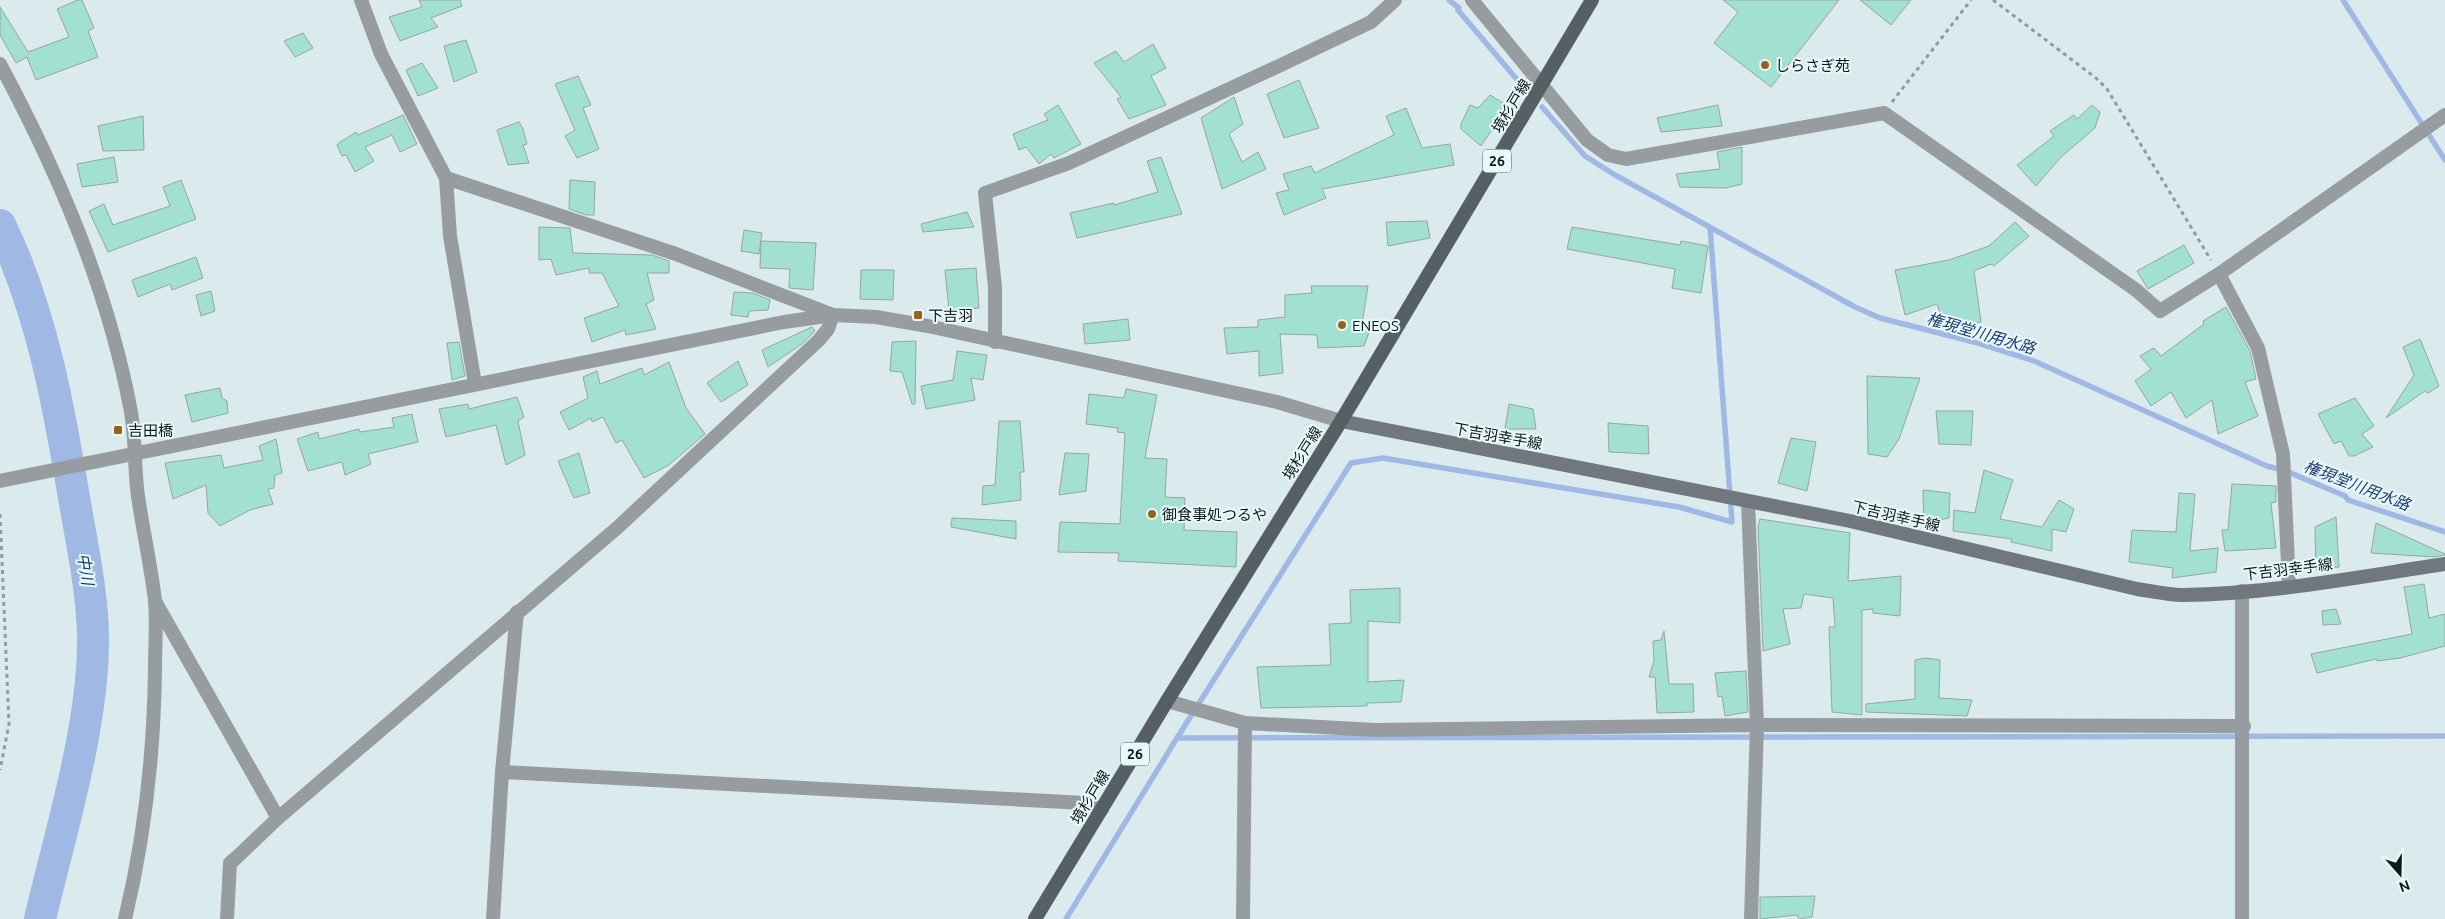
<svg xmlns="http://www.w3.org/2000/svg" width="2445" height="919" font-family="Ubuntu,'Noto Sans JP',sans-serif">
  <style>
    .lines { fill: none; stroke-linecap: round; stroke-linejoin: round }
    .stream { stroke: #a0b9e4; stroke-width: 5.5 }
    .river { stroke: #a0b9e4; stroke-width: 32 }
    .building { fill: #a2e1d2; stroke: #96a5a1 }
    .path { stroke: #909b9d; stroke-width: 3; stroke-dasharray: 4 4; stroke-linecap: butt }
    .minor { stroke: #979ca0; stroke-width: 14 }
    .tertiary { stroke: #979ca0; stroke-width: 14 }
    .secondary { stroke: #70787d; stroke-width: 14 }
    .primary { stroke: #555f64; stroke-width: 14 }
    .poi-dot { fill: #98621a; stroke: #e8f9fb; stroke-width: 2 }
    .labels { text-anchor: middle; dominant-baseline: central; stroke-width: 4; stroke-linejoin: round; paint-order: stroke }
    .shield { fill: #e8f9fb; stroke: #525a5b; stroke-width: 1 }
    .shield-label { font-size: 14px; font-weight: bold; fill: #111617 }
    .poi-label { font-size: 15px; fill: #111617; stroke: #e8f9fb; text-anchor: start }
    .street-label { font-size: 15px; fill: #111617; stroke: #e8f9fb }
    .water-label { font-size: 16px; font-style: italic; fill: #203d72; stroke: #e8f9fb }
  </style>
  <rect width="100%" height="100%" fill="#dbebed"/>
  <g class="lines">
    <path class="stream" d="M1449,0l10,8 -1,2 67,79
      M2343,0l102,160
      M1542,107l43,49 30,19 240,132 25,11 94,24 60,19 233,105 19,5 59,25 3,4 97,32
      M1177,738l1268,-2
      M1066,919l111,-181 174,-275 32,-5 296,49 53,15 -22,-295"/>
    <path class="river" d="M0,225c43,88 60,188 76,284 8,46 18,93 17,139 -2,87 -33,186 -53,271"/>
  </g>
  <path class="building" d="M78,0h4l12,28 -6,3 10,26 -62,23 -9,-23 -11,6 -16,-28v-28l28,45 41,-15 -12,-28z
    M419,0h41l2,6 -31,12 7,9 -38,14 -11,-24 33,-10z
    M1723,0h116l-68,87 -57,-44 24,-31z
    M1860,0h51l-20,25z
    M303,33l10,15 -18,9 -11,-16z
    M466,40l11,32 -23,10 -10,-36z
    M1153,44l13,24 -15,8 15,29 -37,14 -12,-20 4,-2 -27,-34 22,-12 8,11z
    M422,63l16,25 -20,8 -12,-26z
    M578,76l13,29 -8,3 16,41 -22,9 -12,-22 10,-6 -20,-46z
    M1299,80l20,48 -35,10 -17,-44z
    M1490,95l18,11 -27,40 -20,-17v-5l9,-19 8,3z
    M1234,97l9,27 -14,10 13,28 16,-10 8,17 -44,20 -21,-71z
    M1058,105l23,39 -27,14 -3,-4 -12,10 -13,-17 -7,3 -6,-16 35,-14 -4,-6z
    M1718,105l4,21 -61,6 -4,-14z
    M2092,105l8,7 -5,16 -34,29 -25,29 -19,-21 37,-29 -4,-5 24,-16 3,4z
    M1406,108l16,40 28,-4 4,21 -132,24 4,9 -42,17 -8,-22 13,-3 -6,-16 28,-8 4,7 79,-38 -8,-19z
    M403,115l14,29 -17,8 -8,-17 -27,12 9,14 -19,11 -9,-17 -4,1 -5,-11 2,-2 17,-11 2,3z
    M143,116l1,34 -41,1 -5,-25z
    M519,122l4,7 4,15 -4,1 6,18 -21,2 -11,-35z
    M1742,147v37l-17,4 -45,-1 -4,-13 44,-5 -3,-17z
    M114,157l4,25 -36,5 -5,-23z
    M1161,157l21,57 -105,24 -7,-25 44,-10v2l44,-13 -11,-31z
    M181,180l15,39 -88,33 -19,-41 15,-7 9,21 57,-19 -7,-19z
    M570,180l25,2 -1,33h-8l-17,-6z
    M967,212l7,15 -51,5 -2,-8z
    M1427,221l3,17 -42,8 -2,-24z
    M2015,222l14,14 -35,30 -3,-2 -17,7 7,51 -36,6 -8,-24 -32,11 -10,-45 54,-10 40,-14z
    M539,227l31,1 3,25 79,2 17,6v12h-22l7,27 -8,4 10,25 -30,6 -1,-5 -33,12 -8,-24 35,-12 -17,-33h-13v-5l-33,7 -5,-16 -12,1z
    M1572,227l108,18 1,-4 27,5 -7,47 -29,-5 3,-19 -108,-20z
    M744,230l18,3 -3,21 -18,-3z
    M761,241l55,2 -3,47 -24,-2 1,-19 -30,-1z
    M2184,245l10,18 -46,26 -11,-18z
    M196,257l7,21 -31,12 -2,-6 -32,13 -6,-17z
    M976,268l3,40 -30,3 -4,-41z
    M861,270h33l-1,30 -33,-1z
    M1311,286h57l-6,38 9,3 -7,19 -46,2 -1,-13 -37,-1 3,39 -24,3v-25l-32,3 -3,-26 34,-1v-7l27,-3v-22l27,-2z
    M211,291l4,20 -14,5 -5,-21z
    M734,292l19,1 17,7 -2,10 -19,1 -1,6 -17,-2z
    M2226,307l24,44 6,28 -11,3 13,34 -40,18 -6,-34 -26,18 -15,-26 -20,14 -16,-25 16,-12 -11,-13 14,-8 7,8 43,-32 -1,-3z
    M1128,319l2,21 -45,4 -2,-20z
    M812,327l3,4 -13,13 -34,23 -6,-17z
    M2420,339l19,47 -11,7 -3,-2 -39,27 28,-43 -11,-28z
    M916,341l-1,63h-3l-10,-32 -12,-1 2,-29z
    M459,342l6,34 -13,4 -5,-37z
    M957,351l30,4 -4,25 -12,-2 4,22 -49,9 -5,-23 32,-6z
    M738,361l10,24 -27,17 -14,-19z
    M669,362l17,46 19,26 -36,31 -25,13 -22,-38 -6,3 -13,-26 -11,5 -1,-4 -22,12 -9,-18 28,-14 -5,-21 14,-6 3,13 42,-16 2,7z
    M1867,376l53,2 -21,61 -12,18 -19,-3z
    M220,388l2,10 5,3 1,12 -36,9 -7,-27z
    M1126,389l31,6 -12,63 22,1 -2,38 20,1 -1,32 53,2 -1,35 -118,-6 1,-8 -61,-1 2,-30 60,2 5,-91 -8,-1 1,-4 -32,-4 3,-30 35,4z
    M517,397l7,20 -6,4 7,34 -19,10 -10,-40 -50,12 -7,-28 29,-5 1,5z
    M2355,398l19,28 -12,8 11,13 -19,9h-5l-8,-15 -7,3 -16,-30z
    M1509,404l24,5 3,20h-31z
    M1936,411h37l-2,34 -32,-1z
    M412,414l6,28 -50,12 3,10 -26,11 -3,-13 -34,9 -11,-32 21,-7 1,7 40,-10 1,3 34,-5 -2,-9z
    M999,421h21l4,51h-4l1,28 -39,5 1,-19 12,-1z
    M1608,423l40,3 1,28 -40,-2z
    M1791,438l25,4 -9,49 -29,-8z
    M276,439l6,34 -7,2 -1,13 -6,1 5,15 -23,6 -30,16 -12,-13 -2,-28 -33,14 -8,-36 56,-8 3,13 39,-8 -4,-14z
    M579,453l11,40 -16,5 -16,-37z
    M1065,453l24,1 -3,37 -27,4z
    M1984,470l29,10 -13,39 42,8 17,-27 15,9 -8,23 -14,-3v22l-41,-9 1,-3 -59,-8 1,-21 21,3z
    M2232,484l44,2v16l-5,1 5,45 -51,3 -3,-21h6z
    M1923,490l27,3 -1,25 -25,5z
    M2179,493l16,1 -5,57 28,-3 -2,24 -44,6 1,-10 -44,-6 3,-32 44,2z
    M2336,517l3,50 -23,3 -1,-43z
    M952,518l64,3v18l-65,-12z
    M1760,519l90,14 -2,48 53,-5 -1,40 -27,-3v-4l-11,1v105l-30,-3 -3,-85h6l-2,-29 -29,-4 -3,14 -18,1 7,35 -27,7 -5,-125z
    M2376,523l69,31v1l-11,2 -63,-4z
    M2424,584l5,34 16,-4v32l-45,12 -23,3 -1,-2 -59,14 -6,-19 101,-20 -8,-47z
    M1400,588v35l-32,-2v61l36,-2 -3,22 -34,1v3l-106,2 -4,-41 74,-2 -2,-41 22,-1 -1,-33z
    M2336,609l5,15 -18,1 -1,-14z
    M1664,631l5,53h24l1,28 -37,1 -2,-36h-6l5,-16 -1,-20 8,-1z
    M1925,658l15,2 -1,38 33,2 -5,16 -101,-4v-8l49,-5v-39z
    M1746,671l2,41 -23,4 -3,-20 -4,1 -3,-24z
    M1815,896l-3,21 -13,2 -2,-4 -37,4v-22z"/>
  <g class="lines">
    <path class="path" d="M1993,0l103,78 11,11 104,171
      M1892,102l79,-102
      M0,514l9,210 -9,46"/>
    <path class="minor" d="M361,0l20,54 65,124 4,58 25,148
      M1472,0l115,140 21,15 18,4 258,-46 252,177 24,21 59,-37 226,-159
      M0,64c59,110 108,225 131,348 5,29 3,56 7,84 5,35 13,70 17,105 2,22 0,45 0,67 -1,85 -10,168 -30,251
      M2219,274l39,74 25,106 6,133
      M995,342v-55l-10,-94 84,-30 212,-98 90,-43 24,-22
      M1748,502l9,223 -6,194
      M156,603l122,215
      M1167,701l78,22 131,7 381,-5 487,1
      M502,772l582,31 18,6
      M227,919l3,-56 6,-5 42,-40 339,-290 202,-188 9,-11 5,-14 -157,-61 -230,-76
      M493,919l9,-147 15,-160
      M1243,919l2,-196
      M2242,919v-328"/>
    <path class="tertiary" d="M0,481l784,-159 49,-7 43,2 52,9 349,76 64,19"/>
    <path class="secondary" d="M1341,421l509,100 287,68c15,2 30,6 45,6 88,-1 176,-18 263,-31"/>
    <path class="primary" d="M1035,919l132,-218 174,-280 251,-421"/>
  </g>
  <g class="poi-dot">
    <circle cx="1765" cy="65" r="5"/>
    <rect x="913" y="310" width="10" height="10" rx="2.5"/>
    <circle cx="1342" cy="325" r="5"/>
    <rect x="113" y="425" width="10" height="10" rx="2.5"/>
    <circle cx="1152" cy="514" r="5"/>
  </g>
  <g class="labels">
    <g class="shield">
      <rect x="1483" y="149.5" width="28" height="23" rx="4"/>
      <rect x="1121" y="742.5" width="28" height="23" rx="4"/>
    </g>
    <g class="shield-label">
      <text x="1497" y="161">26</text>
      <text x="1135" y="754">26</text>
    </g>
    <g class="poi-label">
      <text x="1775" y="65">しらさぎ苑</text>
      <text x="928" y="315">下吉羽</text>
      <text x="1352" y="325">ENEOS</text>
      <text x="128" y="430">吉田橋</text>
      <text x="1162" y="514">御食事処つるや</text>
    </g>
    <g class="street-label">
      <text transform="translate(1511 106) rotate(-59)">境杉戸線</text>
      <text transform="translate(1498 436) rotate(10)">下吉羽幸手線</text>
      <text transform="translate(1302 453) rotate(-58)">境杉戸線</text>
      <text transform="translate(1896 516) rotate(13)">下吉羽幸手線</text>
      <text transform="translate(2288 569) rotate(-7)">下吉羽幸手線</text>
      <text transform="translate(1090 797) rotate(-59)">境杉戸線</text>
    </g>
    <g class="water-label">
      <text transform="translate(1981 333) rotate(16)">権現堂川用水路</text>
      <text transform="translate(2357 485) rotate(21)">権現堂川用水路</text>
      <text transform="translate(86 569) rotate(81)">中川</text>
    </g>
  </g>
  <g transform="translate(2400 874) rotate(160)" stroke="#e8f9fb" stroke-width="4" paint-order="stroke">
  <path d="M0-4L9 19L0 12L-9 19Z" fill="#111617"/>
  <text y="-8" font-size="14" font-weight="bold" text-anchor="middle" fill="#111617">N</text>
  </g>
</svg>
